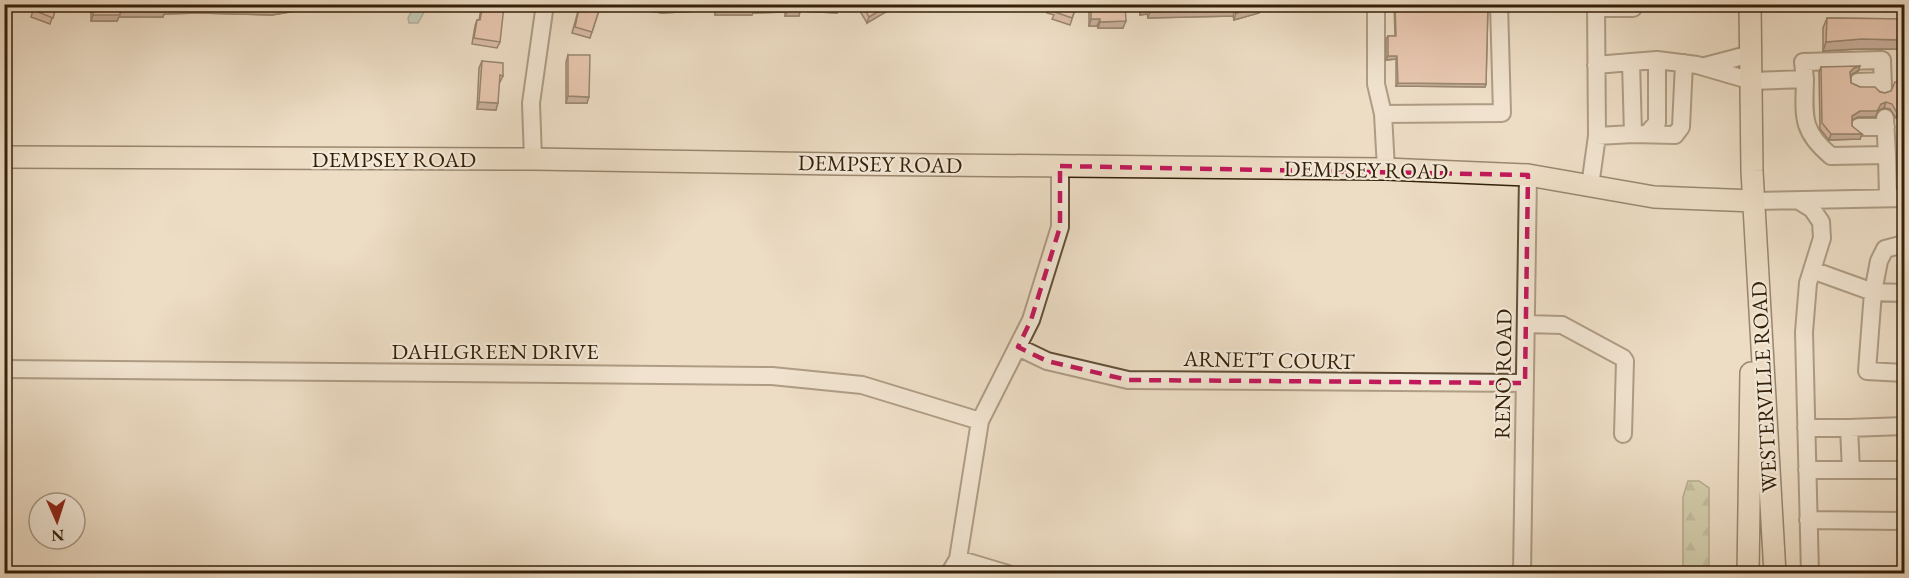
<svg xmlns="http://www.w3.org/2000/svg" width="1909" height="578" font-family="'EB Garamond',serif">
  <style>
    .forest { fill: url(#forest-firs); stroke: #76704e; stroke-width: 1.5 }
    .water { fill: #99bcb2; stroke: #717e6e; stroke-width: 1.5 }
    .lines { fill: none; stroke-linecap: round; stroke-linejoin: round }
    .minor-tunnel { stroke: #c8b79f; stroke-width: 16; stroke-dasharray: 16 8; stroke-linecap: butt }
    .minor-casing { stroke: #624f37; stroke-width: 20 }
    .major-casing { stroke: #342008; stroke-width: 24 }
    .minor { stroke: #f3e9d9; stroke-width: 16 }
    .major { stroke: #edddc5; stroke-width: 21 }
    .wall { fill: #c39683; stroke: #342008; stroke-width: 1.5 }
    .shaded-wall { fill: #9f7a6a; stroke: #342008; stroke-width: 1.5 }
    .building { fill: #e3ae98; stroke: #342008; stroke-width: 1.5 }
    .marked { fill: none; stroke: #c2185b; stroke-width: 4.5; stroke-dasharray: 12 8; stroke-linejoin: round }
    .labels { text-anchor: middle; dominant-baseline: central; stroke-width: 4.5; stroke-linejoin: round; paint-order: stroke }
    .street-label { font-size: 22px; fill: #342008; stroke: #f3e9d9 }
  </style>
  <defs>
    <pattern id="forest-firs" width="22" height="20" patternUnits="userSpaceOnUse" patternTransform="scale(1.5)"><rect width="22" height="20" fill="#b8c195"/><path d="M5 1l3.5 6h-7zM16 11l3.5 6h-7z" fill="#969c78"/></pattern>
  </defs>
  <rect width="100%" height="100%" fill="#edddc5"/>
  <filter id="stains"><feTurbulence type="fractalNoise" baseFrequency=".00333" numOctaves="4"/><feColorMatrix values="0 0 0 0 .2 0 0 0 0 .09 0 0 0 0 .02 0 0 0 .5 -.17"/></filter>
  <radialGradient id="worn" r=".72"><stop offset=".6" stop-color="#630" stop-opacity="0"/><stop offset="1" stop-color="#630" stop-opacity=".3"/></radialGradient>
  <path class="forest" d="M1688,481h11l10,7v85h-26v-76z"/>
  <path class="water" d="M416,4l10,1 1,2 -9,16h-9l-1,-5z"/>
  <g class="lines">
    <path class="minor-tunnel" d="M1904,279v-20"/>
    <g class="minor-casing">
      <path id="minor" d="M1376,4v80l7,30 119,-1 -3,-109
        M1596,8h37
        M1596,65l35,-3
        M1705,66l46,-12
        M1805,79l-2,-17 79,-2 1,28
        M1858,82l25,-1
        M1383,114l3,55
        M1885,118l2,37
        M1859,127h27
        M1633,134l42,1 6,-8 3,-64
        M1647,134l10,-11v-63
        M1597,136l36,-2 -2,-72 26,-2 40,5 55,16 53,-2c-1,38 -4,52 26,77l56,-1 1,43
        M533,159l-2,-56 14,-99
        M1590,186l7,-50 -1,-132
        M1754,201l150,-3
        M1799,201l13,8 9,13 1,16 -14,45 -4,49 6,242
        M1904,244l-19,5 -6,12 -6,31 31,1
        M1812,270l61,22 -6,79 37,2
        M1526,324l36,1 61,33 2,3 -2,73
        M1018,347l29,14 81,19 397,3
        M4,369l768,7 90,9 118,36
        M1806,428h43l2,42h-44
        M1849,428l55,-2
        M1851,470h53
        M1808,520l96,1
        M958,559l50,15
        M949,574l9,-15 22,-138 51,-101 29,-93v-61
        M1522,574l6,-399"/>
    </g>
    <g class="major-casing">
      <path id="major" d="M1750,4l2,167 23,403
        M4,157l529,2 306,5 547,5 142,6 126,22 100,4
        M1748,574l3,-201"/>
    </g>
    <use href="#minor" class="minor"/>
    <use href="#major" class="major"/>
  </g>
  <path class="wall" d="M35,4h22l-7,20 -19,-7z
    M91,4h230l-8,4 -41,7 -74,-2 -34,1 -1,3h-44l-2,4h-26z
    M482,4l18,38 -3,6 -25,-4 3,-18 2,-6h2z
    M580,4h21l-11,34 -18,-5z
    M631,4h208l-2,9 -37,-2 -1,5h-14v-4l-32,1 -1,2h-37v-5l-53,3 -31,-5z
    M857,4h41l-31,19 -10,-17z
    M1049,4h28l-7,21 -18,-6 2,-4 -7,-2z
    M1090,4h35l-2,24h-25l-1,-2h-8v-18z
    M1139,4h122l-2,9 -25,7 -1,-4 -85,2 -1,-4 -7,1z
    M1291,4h9l-4,5z
    M1394,4h94l-2,80 -1,3 -89,-1v-27l-10,1v-21l2,-3h7z
    M1827,18l78,1v30h-47l-35,2v-23z
    M568,55l19,48h-21v-41z
    M482,61l21,15 -3,6h-1l-3,28 -19,-1 2,-41z
    M1821,67l37,4 -6,3 -1,1v8l9,4 25,6 6,-2 7,-9v-3l2,-6h5v56h-6v-11h-3l-6,-9 -6,-1 -5,2 -4,7h-17l-6,3v6l8,13 -31,1 -9,-11 -1,-57z
    M1903,311h2v52l-6,-1v-42z"/>
  <path class="shaded-wall" d="M298,4h23l-8,4 -41,7 -74,-2 -34,1 -1,3h-44l-2,4h-26l2,-6 27,-4 81,-4z
    M632,4h85l-2,6 -53,3 -31,-5z
    M890,4l8,1 -31,18 2,-6z
    M801,5l38,2 -2,6 -37,-2 -1,5h-14l3,-6z
    M754,6h33l-2,6 -32,1 -1,2h-37l2,-6z
    M1261,7l-2,6 -25,7 2,-7z
    M1142,8h8l-3,6 -7,1z
    M1235,9l-2,7 -85,2 2,-6z
    M1091,19h9l-3,7h-8z
    M1126,21l-3,7h-25l2,-6z
    M1861,39l44,1v9h-47l-35,2 3,-9z
    M1388,56h9l-1,3 -10,1z
    M1860,66l-2,5 -6,3 -4,4 2,-6 4,-4z
    M1398,83l88,1 -1,3 -89,-1z
    M568,96l21,1 -2,6h-21z
    M479,102l19,1 -2,7 -19,-1z
    M1886,102l-2,6 -5,2 -4,7h-17l-8,4 2,-5 8,-5z
    M1897,113h4l-2,5h-3z
    M1901,124h4v5h-6z
    M1831,134h31l-2,5 -31,1z"/>
  <path class="building" d="M35,4h22l-4,14 -20,-8z
    M93,4h205l-24,5 -73,-2 -36,1v2l-45,1v4h-27z
    M483,4h13l8,2 -4,36 -26,-4 3,-18h3z
    M580,4h21l-9,28 -17,-5z
    M651,4h52l-39,2z
    M717,4h122v3l-38,-2v4l-13,1 -1,-4h-33v3h-37z
    M862,4h28l-21,13z
    M1050,4h27l-5,14 -17,-6 1,-4 -7,-2z
    M1091,4h34l1,17 -26,1v-3h-9z
    M1142,4h119v3l-25,6 -1,-4 -85,3v-4h-8z
    M1395,4h93l-2,80 -88,-1 -1,-27h-9v-20h8z
    M1827,18l78,1v21l-44,-1 -35,3z
    M568,55h22l-1,42 -21,-1z
    M482,61l21,2v13l-3,-1 -2,28 -19,-1z
    M1860,66l-6,2 -4,4 1,11 9,4h15l5,5 5,1 6,-2 4,-9h5v-9h5v51h-4v-11h-4l-5,-9 -6,-2 -5,2 -4,7h-17l-8,5v10l10,8h-31l-9,-11 -1,-56z
    M1903,311h2v42h-3z"/>
  <path d="M0 0H1909V578H0ZM1060,166l468,9 -3,208 -397,-3 -81,-19 -29,-14 13,-27 29,-93z" fill="#edddc5" fill-opacity=".55" fill-rule="evenodd"/>
  <path class="marked" d="M1060,166l468,9 -3,208 -397,-3 -81,-19 -29,-14 13,-27 29,-93z"/>
  <g class="labels">
    <g class="street-label">
      <text x="394" y="159">DEMPSEY ROAD</text>
      <text transform="translate(880 164) rotate(1)">DEMPSEY ROAD</text>
      <text transform="translate(1366 170) rotate(1)">DEMPSEY ROAD</text>
      <text x="495" y="351">DAHLGREEN DRIVE</text>
      <text transform="translate(1269 360) rotate(1)">ARNETT COURT</text>
      <text transform="translate(1503 374) rotate(-89)">RENO ROAD</text>
      <text transform="translate(1764 387) rotate(-93)">WESTERVILLE ROAD</text>
    </g>
  </g>
  <rect width="1909" height="578" fill="none" stroke="#edddc5" stroke-width="24"/>
  <rect x="6" y="6" width="1897" height="566" fill="none" stroke="#342008" stroke-width="3"/>
  <rect x="12" y="12" width="1885" height="554" fill="none" stroke="#342008" stroke-width="1.5"/>
  <g transform="translate(57 521) rotate(177)"><circle r="28" fill="#f3e9d9" stroke="#a79985" stroke-width="1.5"/>
  <path d="M0-4.5L10 22L0 15L-10 22Z" fill="#8f2418"/>
  <text y="-9" font-size="16" font-weight="bold" text-anchor="middle" fill="#342008">N</text>
  </g>
  <rect width="100%" height="100%" filter="url(#stains)"/>
  <rect width="100%" height="100%" fill="url(#worn)"/>
</svg>
